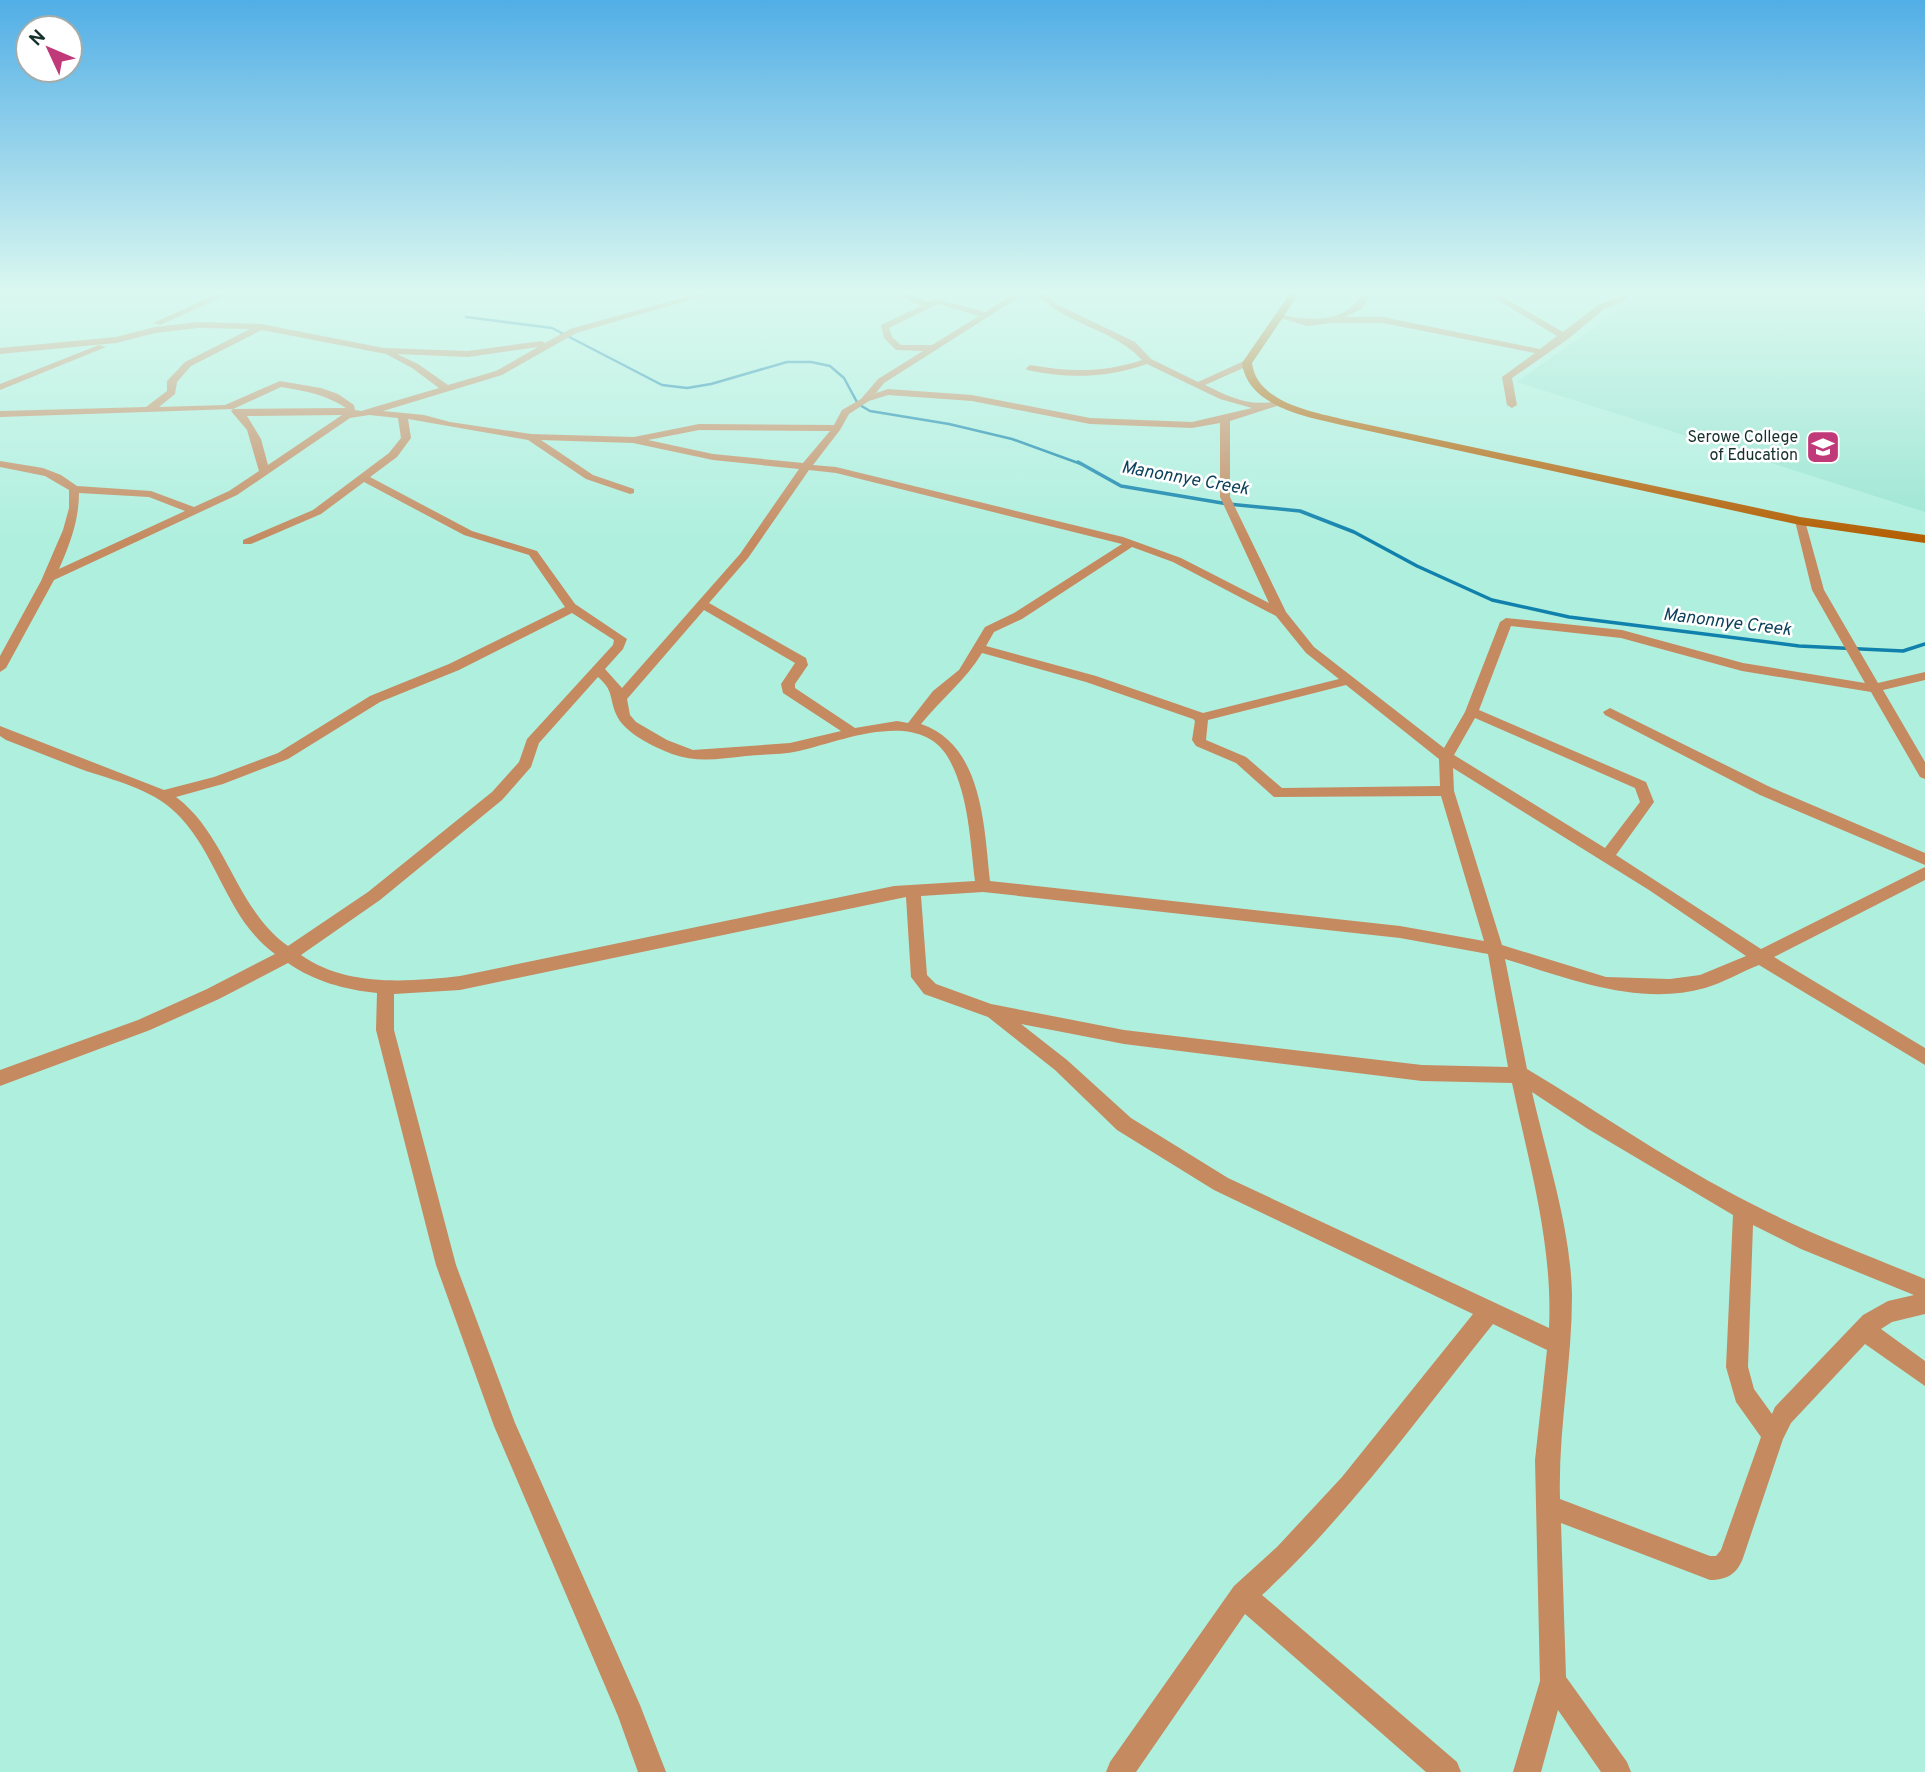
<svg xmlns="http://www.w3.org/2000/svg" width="1925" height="1772" font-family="Overpass,sans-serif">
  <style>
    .built { fill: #9be5d2 }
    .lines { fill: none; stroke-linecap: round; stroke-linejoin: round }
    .stream-far1 { stroke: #1081ac; stroke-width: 2.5 }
    .stream { stroke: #1081ac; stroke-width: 3.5 }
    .street { fill: #c58a60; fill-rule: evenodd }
    .secondary { fill: #b35e02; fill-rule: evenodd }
    .labels { text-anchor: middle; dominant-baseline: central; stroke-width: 5; stroke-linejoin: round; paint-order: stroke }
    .far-poi-label { font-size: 16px; fill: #16302a; stroke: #fff; text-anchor: end }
    .far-water-label { font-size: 18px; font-style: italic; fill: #0d415c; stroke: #fff }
  </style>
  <rect width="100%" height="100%" fill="#afefde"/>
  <path class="built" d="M1644,292h281v220l-408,-130z"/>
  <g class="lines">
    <path class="stream-far1" d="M466,317l86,11 110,57 25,3 24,-4 76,-22h24l19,4 14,12 14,26 12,7 79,13 63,15 69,25"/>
    <path class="stream" d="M1078,462l43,24 107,18 72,7 54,21 63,34 75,34 77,17 230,29 104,5 22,-7"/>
    <path class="street" d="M222,292h12l-74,33 -7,-2z
      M703,292h14l-141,41 -74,42 -119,36 41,4 26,7 81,12 103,3 65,-13 135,1 8,-15 19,-11 17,-20 45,-28 -27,-1 -12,-12 -3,-13 40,-19 -28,-14h12l23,10 9,-3 48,13 32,-20h10l-143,91 -8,10 12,-4 84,6 118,23 102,4 60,-14 -32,-9 -73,-35c-40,14 -79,15 -120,6l-1,-2 4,-3c39,7 74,8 112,-5 -29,-32 -78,-35 -107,-68h9l12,12 79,38 16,17 47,23 46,-21h6v4l-45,20c27,13 46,23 76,15l5,3 -56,18v76l56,115 28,35 130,101 21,-36 35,-90 6,-4 116,12 121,33 122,20 -53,-93 -17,-69 5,-3 5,3 19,69 54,93 47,-11v8l-42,10 42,72v17l-5,-2 -49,-85 -129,-21 -121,-33 -110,-12 -32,84 167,72 8,20 -38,53 145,94 164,-82v13l-151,77 151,91v17l-166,-100c-18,7 -36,18 -54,23 -66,19 -138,-10 -200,-29l22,110c75,45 147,96 225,135 56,29 115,51 173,75v35l-33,8 -11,7 44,32v25l-60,-42 -74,79 -8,16 -40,119c-6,16 -16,22 -33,22l-149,-57 5,154 61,85 4,10h-30l-43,-62 -17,62h-28l27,-91 -5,-221 12,-110 -54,-26c-74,92 -144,191 -231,271l195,167 4,10h-35l-181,-158 -109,158h-30l4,-10 124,-176 43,-39 65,-70 131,-163 -259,-124 -97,-60 -62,-60 -67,-53 -64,-23 -13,-17 -5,-80 -446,93 -66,4v36l62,235 59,158 125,282 26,67h-28l-20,-56 -124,-290 -58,-161 -60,-235 1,-37c-31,-3 -64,-12 -89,-30l-69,36 -69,31 -150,56v-16l138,-50 69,-31 68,-35c-47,-34 -56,-95 -94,-136 -24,-27 -61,-36 -95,-47 -27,-10 -53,-21 -80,-31l-6,-4v-10l164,64 50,-13 64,-24 92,-57 79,-32 116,-57 -36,-52 -65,-20 -100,-53 -43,32 -70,30h-8v-4l70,-30 76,-57 12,-15 -3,-20 -29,-3 -19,3 -113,77 -183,85 -48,88 -6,4v-16l41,-75 22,-51 6,-22v-18l-24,-14 -45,-9v-6l43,7 18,7 16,11 74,5 43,16 35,-16 30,-20 -12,-41 -16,-19 2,-2 -233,8v-6l146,-4 21,-16v-10l18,-19 65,-33 -52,-1 -43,5 -39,10 -116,11v-6l116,-11 39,-10 43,-5 63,2 123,24 84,3 73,-10 4,2 25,-14zM938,304l41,12 -47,29h-31l-9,-8 -3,-9zM262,330l124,24 26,14 27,20 -78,23 -6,-1 -1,-5 -16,-11 -17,-6 -41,-7 -55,24 -66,2 16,-13 2,-12 14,-16zM538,347l-42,24 -48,14 -30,-21 -21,-10 71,3zM281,387c24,4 44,7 65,21l-113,1zM888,395l84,6 118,23 102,4 28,-5v74l49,106 -88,-45 -58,-21 -287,-70 -23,-2 27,-35 9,-16 20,-13zM342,415l-74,50 -7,-26 -14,-23zM408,419l120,21 58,39 44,15 4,-1v-4l-41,-14 -52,-35 92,3 80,17 86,9 -59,85 -118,134 -17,-19 18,-20 4,-10 -52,-35 -38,-53 -65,-20 -102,-54 27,-20 14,-19zM699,430l131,1 -27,32 -90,-9 -65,-14zM809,470l27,3 286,71 -108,69 -29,14 -26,43 -26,21 -25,32 -11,-2 -42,7 -60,-40v-4l13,-19 -2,-7 -97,-55 39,-45zM79,493l70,4 36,14 -126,58c11,-25 20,-49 20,-76zM1132,547l41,15 103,54 30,37 33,26 -136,34 -107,-37 -110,-30 8,-14 28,-13zM704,610l91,53 -14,21 2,9 58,38 -51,12 -97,7 -26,-10 -31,-18 -6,-7 -3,-16zM572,613l42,27 -1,5 -86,94 -8,23 -27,30 -124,100 -80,54c-53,-38 -61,-111 -112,-149l47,-13 65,-25 92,-57 79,-32zM982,653l104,29 107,37 2,2 -3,19 4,6 40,17 38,34 167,-1 43,145 -84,-15 -410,-45c-6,-54 -7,-136 -69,-157 20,-25 45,-44 61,-71zM598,677c16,14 11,20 18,37 8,19 38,33 56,40 24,9 48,5 74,2 17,-2 35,-1 53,-5 44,-10 123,-45 151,10 19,36 20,80 25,120l-81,5 -434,90c-52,6 -114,11 -159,-21l79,-55 122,-100 29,-33 8,-24zM1346,685l93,74 1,27 -158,2 -36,-31 -40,-17 2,-20zM1475,718l160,70 5,14 -35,46 -151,-93zM1453,768l196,122 97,66 -46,19 -30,4 -64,-2 -104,-32 -48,-154zM983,892l417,46 88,16 20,113 -86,-2 -298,-35 -133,-26 -55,-20 -9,-9 -6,-79zM1021,1024l103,20 298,37 90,2c17,81 41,161 37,245l-321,-150 -97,-60 -64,-58zM1532,1092l56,37 145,86 -7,152 10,35 25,35 -40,113 -5,6h-6l-150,-57c-2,-68 12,-135 12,-203 -1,-68 -25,-138 -40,-204zM1753,1225l48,24 113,46 -26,6 -25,14 -88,92 -3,7 -18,-25 -6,-22z
      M1363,292h8l-9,17 -18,8h39l157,32 17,-13 -73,-44h10l69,40 35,-27 21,-8 4,-5h8l-6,9 -21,8 -36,30 -56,39 5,27 -5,3 -5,-3 -5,-28 33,-24 -152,-30h-51l-25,3 -33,-10 4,-2c32,7 67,11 85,-22z
      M99,345l7,2 -106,43v-6z
      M1610,708l160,79 155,66v12l-165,-70 -155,-80 -2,-3z"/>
    <path class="secondary" d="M1291,292h9l-48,71c5,40 61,49 94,57l454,97 125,18v8l-125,-18 -454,-99c-37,-9 -98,-18 -104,-63z"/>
  </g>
  <linearGradient id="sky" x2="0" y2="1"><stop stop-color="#51aee6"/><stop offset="0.54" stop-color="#dbf8f0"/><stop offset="1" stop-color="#dbf8f0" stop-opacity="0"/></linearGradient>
  <rect width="1925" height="540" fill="url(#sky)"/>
  <defs>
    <g id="university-square" transform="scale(1.75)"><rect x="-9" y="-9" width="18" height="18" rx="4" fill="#c03978" stroke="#fff"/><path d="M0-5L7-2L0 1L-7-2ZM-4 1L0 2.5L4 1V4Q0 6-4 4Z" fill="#fff"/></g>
  </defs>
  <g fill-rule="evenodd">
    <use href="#university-square" x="1823" y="447"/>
  </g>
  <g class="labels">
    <g class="far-poi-label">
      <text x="1798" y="438">Serowe College<tspan x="1798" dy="18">of Education</tspan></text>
    </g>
    <g class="far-water-label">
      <text transform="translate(1185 479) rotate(10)">Manonnye Creek</text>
      <text transform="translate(1727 623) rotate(7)">Manonnye Creek</text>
    </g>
  </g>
  <g transform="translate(49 49) rotate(314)"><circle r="33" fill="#ffffff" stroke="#a2acaa" stroke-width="2"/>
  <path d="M0-5L12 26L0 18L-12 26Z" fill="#c03978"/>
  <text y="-10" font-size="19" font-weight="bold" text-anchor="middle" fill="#16302a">N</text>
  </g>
</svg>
